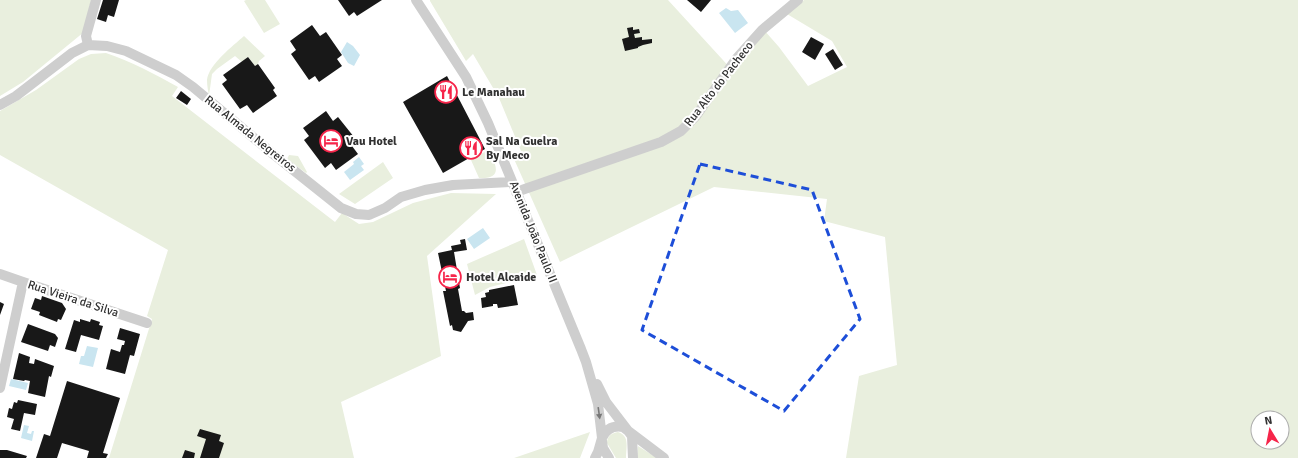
<svg xmlns="http://www.w3.org/2000/svg" width="1298" height="458" font-family="Signika,sans-serif">
  <style>
    .green { fill: #e9efde; fill-rule: evenodd }
    .water { fill: #c9e5f0 }
    .building { fill: #181818 }
    .lines { fill: none; stroke-linecap: round; stroke-linejoin: round }
    .minor { stroke: #cecece; stroke-width: 10 }
    .oneway { fill: #787878 }
    .marked { fill: none; stroke: #1d4ed8; stroke-width: 3; stroke-dasharray: 8 5; stroke-linejoin: round }
    .labels { text-anchor: middle; dominant-baseline: central; stroke-width: 4; stroke-linejoin: round; paint-order: stroke }
    .street-label { font-size: 12px; fill: #313131; stroke: #fff }
    .poi-label { font-size: 12px; font-weight: bold; fill: #313131; stroke: #fff; text-anchor: start }
  </style>
  <rect width="100%" height="100%" fill="#fff"/>
  <path class="green" d="M0,0h91l-7,32 -61,50 -23,14z
    M246,0h19l15,24 -16,9 -20,-32z
    M430,0h238l65,71 31,-41 15,17 29,39 39,-19 -15,-26 -45,-27 17,-14h494v458h-452l13,-82 38,-11 -12,-128 -61,-16 3,-22 -113,-12 -154,75 -46,-103 7,-8 -22,-53 -26,-44 -7,7 -36,-60zM1258,418h24v24h-24z
    M244,36l21,20 -6,5 -1,3 -3,2 -7,-9 -6,5 -7,-6 -18,13 -5,5 -3,22c-1,-5 -2,-11 -2,-16 2,-16 26,-34 37,-44z
    M106,53c26,9 49,21 72,34l-6,9 163,126 7,-9 17,11 14,-2 40,-19 38,-10 45,1 -69,62 14,100 -100,46 13,56h-245l43,-139 -5,-3 21,-66 -168,-95v-44l36,-21 43,-31 12,-5z
    M488,150c8,14 16,29 -9,28l-8,-18z
    M289,155l9,1 9,16 -1,1 -19,-14z
    M383,162l10,16 -38,26 -16,-10z
    M524,239l13,36 -47,12 -15,8 -8,-31z
    M590,432l-10,26h-66z
    M618,432c12,4 8,15 8,26h-10l-9,-15c0,-7 5,-10 11,-11z
    M638,446l19,12h-20z"/>
  <path class="water" d="M726,8l5,3 7,-1 10,13 -13,10 -16,-20z
    M347,42l6,4 7,9 -6,11 -6,-3 -7,-11z
    M359,157l5,7 -3,2 3,4 -14,10 -6,-8 10,-8 -1,-2z
    M483,228l7,10 -16,11 -7,-10z
    M87,346l11,2 -5,19 -14,-3 2,-8h3z
    M11,379l17,4 -2,7 -17,-4z
    M24,425l5,1 -2,7 4,1 1,-3h2l-2,10 -11,-3z"/>
  <path class="building" d="M103,0h16l-5,17 -6,-2 -2,7 -9,-3z
    M338,0h44l-25,16 -3,-4 -5,4z
    M687,0h24l-10,12z
    M312,25l8,11 6,-4 16,23 -5,4 5,7 -23,16 -4,-6 -6,4 -18,-26 5,-4 -6,-9z
    M633,27v3l6,-1 1,4 -6,1 1,4 7,-1v3l10,-1v4l-9,2 -5,2v1l-13,3 -3,-12 7,-2 -2,-9z
    M811,37l13,7 -9,16 -13,-8z
    M833,49l10,16 -8,5 -10,-16z
    M248,57l7,9 3,-2 17,24 -2,2 4,6 -24,17 -6,-8 -7,4 -18,-25 5,-4 -4,-5z
    M447,76l38,73 -42,24 -40,-71z
    M181,91l10,8 -4,6 -11,-7z
    M326,111l7,10 5,-4 20,25 -6,4 6,8 -22,16 -5,-7 -6,5 -21,-28 5,-4 -6,-8z
    M465,239l2,11 -13,2 6,36 -2,1 4,22h2l2,2 7,-1 1,8 -6,1 -7,11 -8,-2 -1,-5 -2,1 -7,-35h3l-8,-38 14,-3 -1,-4 10,-2 -1,-4z
    M514,285l4,20 -20,3 -1,-4h-4v2l-11,2 -1,-10 5,-1 -1,-4 4,-1v-2z
    M42,296l20,7 4,6 -5,11 -3,-1 -1,3 -18,-7 1,-3 -9,-3 4,-11 6,2z
    M0,302l4,2 -4,11z
    M80,319l10,3 1,-3 9,3 -1,3 4,1 -4,14 -18,-5 -5,17 -11,-3 9,-29 6,2z
    M28,324l27,10 3,4 -3,9 -5,-2 -2,6 -27,-9z
    M120,328l20,6 -6,22 -4,-1 -5,19 -19,-5 5,-20 9,3 2,-7h2l1,-4 -8,-2z
    M19,353l11,4 -1,6 5,1 1,-5 19,7 -3,11 -2,-1 -4,21 -17,-4 2,-12 -5,-1 -1,1 -11,-2z
    M67,381l53,17 -17,55 5,1 -2,4h-19l2,-7 -27,-8 -5,15h-21l8,-24 6,2z
    M18,400l19,4 -2,11 -11,-2 -4,18 -9,-2 3,-10 -7,-2 2,-9 3,1 2,-7 3,1z
    M200,429l21,6 -2,6 5,2 -5,15h-19l6,-19 -9,-3z
    M0,450h7l20,6 -1,2h-26z
    M185,450l10,3 -1,5h-12z"/>
  <g class="lines">
    <path class="minor" d="M416,0l50,77 22,46 93,226 5,13 12,42 4,34 -4,14 -3,6
      M88,45l-2,-9 10,-36
      M0,105l16,-9 56,-43 16,-8 19,1 19,5 50,24 17,12 79,66 69,55 15,6 13,1 16,-7 16,-11 24,-7 28,-5 59,-3
      M516,192l145,-50 20,-11 15,-15 40,-57 26,-29 36,-30
      M0,274l23,8 124,41
      M597,384l9,18 26,34 1,22
      M0,388l23,-106
      M602,438c4,-9 11,-13 21,-11l41,31
      M602,441l1,7 6,10"/>
  </g>
  <defs><path id="oneway-solid" d="M-6-.8H1V-3.2L6.5 0L1 3.2V.8H-6Z"/></defs>
  <use class="oneway" href="#oneway-solid" transform="translate(599 413) rotate(82)"/>
  <path class="marked" d="M700,164l112,26 48,129 -76,92 -142,-81z"/>
  <defs>
    <g id="restaurant-ring" transform="scale(1.15)"><circle r="9.5" fill="#fff" stroke="#f6254a" stroke-width="1.5"/><path d="M-5-6h1v4h1v-4h1v4h1v-4h1v5L-1.5 .5V6h-2V.5L-5-1ZM5-6V6H3V1.5H1.5Q1.5-4 5-6Z" fill="#f6254a"/></g>
    <g id="hotel-ring" transform="scale(1.15)"><circle r="9.5" fill="#fff" stroke="#f6254a" stroke-width="1.5"/><path d="M-6-4.5h1.5V1H6V5H4.5V3h-9V5H-6ZM-4 0a1.8 1.8 0 1 1 3.6 0ZM.5 0V-2.5h3Q6-2.5 6 0Z" fill="#f6254a"/></g>
  </defs>
  <g fill-rule="evenodd">
    <use href="#restaurant-ring" x="446" y="92"/>
    <use href="#hotel-ring" x="331" y="141"/>
    <use href="#restaurant-ring" x="471" y="148"/>
    <use href="#hotel-ring" x="450" y="277"/>
  </g>
  <g class="labels">
    <g class="street-label">
      <text transform="translate(719 84) rotate(-52)">Rua Alto do Pacheco</text>
      <text transform="translate(250 134) rotate(39)">Rua Almada Negreiros</text>
      <text transform="translate(533 232) rotate(68)">Avenida João Paulo II</text>
      <text transform="translate(73 299) rotate(18)">Rua Vieira da Silva</text>
    </g>
    <g class="poi-label">
      <text x="462" y="92">Le Manahau</text>
      <text x="346" y="141">Vau Hotel</text>
      <text x="486" y="141">Sal Na Guelra<tspan x="486" dy="14">By Meco</tspan></text>
      <text x="466" y="277">Hotel Alcaide</text>
    </g>
  </g>
  <g transform="translate(1270 430) rotate(350)"><circle r="19" fill="#ffffff" stroke="#adadad"/>
  <path d="M0-3L7 15L0 10L-7 15Z" fill="#f6254a"/>
  <text y="-6" font-size="11" font-weight="bold" text-anchor="middle" fill="#313131">N</text>
  </g>
</svg>
